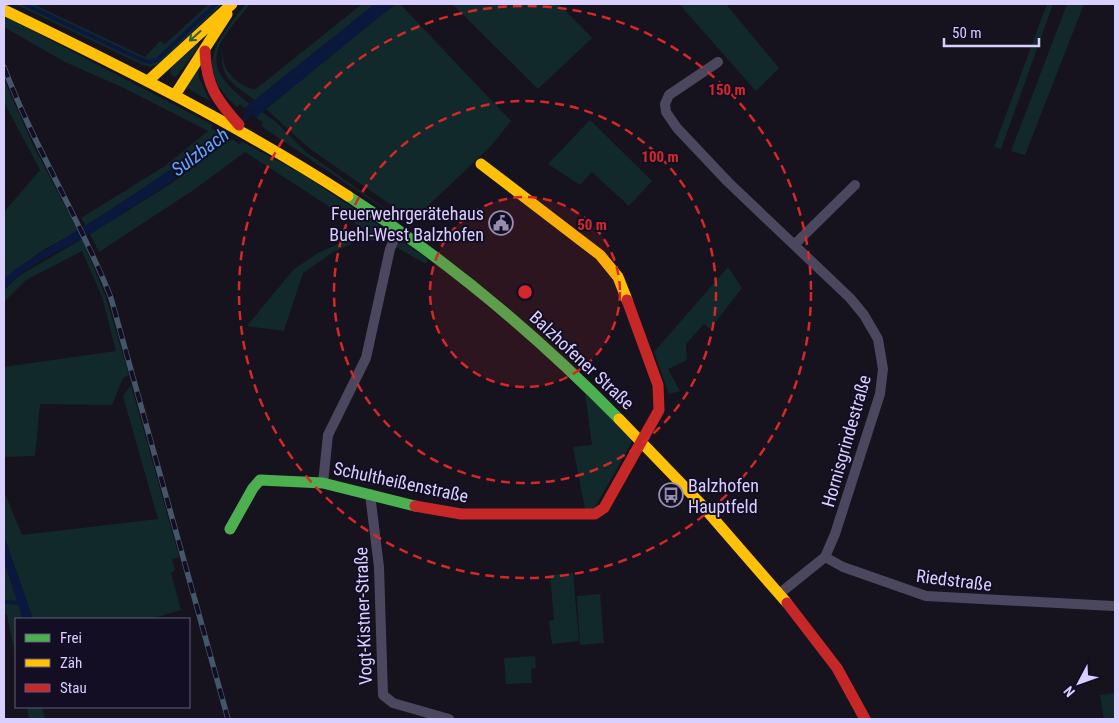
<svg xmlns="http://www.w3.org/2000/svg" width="1119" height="723" font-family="'Roboto Condensed',sans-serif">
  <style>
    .green { fill: #12292b }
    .water { fill: #0a183e }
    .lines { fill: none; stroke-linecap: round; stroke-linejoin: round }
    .stream { stroke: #0a183e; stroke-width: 4 }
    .street { stroke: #4b475f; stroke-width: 10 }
    .fast { stroke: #4caf50; stroke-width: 11 }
    .slow { stroke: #ffc107; stroke-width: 11 }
    .jam { stroke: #c62828; stroke-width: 11 }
    .rail-casing { stroke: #445669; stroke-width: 5.5 }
    .rail { stroke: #130e23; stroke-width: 4; stroke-dasharray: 11; stroke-linecap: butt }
    .oneway { stroke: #305e3a }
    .ring { fill: none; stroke: #d62828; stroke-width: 2.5; stroke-dasharray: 9 6 }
    .labels { text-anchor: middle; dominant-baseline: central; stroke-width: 4; stroke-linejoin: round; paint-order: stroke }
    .poi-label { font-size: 18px; fill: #d9d0ff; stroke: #130e23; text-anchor: end }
    .street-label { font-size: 18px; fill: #d9d0ff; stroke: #130e23 }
    .water-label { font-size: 19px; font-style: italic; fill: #5ea9ff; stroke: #130e23 }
    .centre { fill: #d62828; stroke: #130e23; stroke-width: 2.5 }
    .ring-label { font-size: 15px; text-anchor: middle; font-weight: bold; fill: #d62828; stroke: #130e23; stroke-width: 4; stroke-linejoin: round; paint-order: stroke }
  </style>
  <rect width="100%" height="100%" fill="#16131e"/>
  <path class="green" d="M15,4h18l112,53 15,-16 5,3 44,-40h13l-63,60 -8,3 -8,-2z
    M246,4h4c-37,45 -52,60 0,100l-5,4 -5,-4 -3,3c-44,-39 -22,-65 9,-103z
    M362,4h13l-120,96c-20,-15 -37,-22 -32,-50 0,5 0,12 2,16 4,11 21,24 31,23z
    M395,4h5l111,117 -20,25 -78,74 -103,-71 -44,-40z
    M452,4h107l33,34 -54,51z
    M679,4h47l53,64 -23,23z
    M1047,4h6l-52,145 -7,-2z
    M1067,4h17l-59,151 -14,-4z
    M4,16l209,109 -2,3 9,5 -48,36 -86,57 -5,-8 84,-52 43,-35 -86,-44 -57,-25 -61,-35z
    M197,44l1,4 -19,25 -4,4 -3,-1 -2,-3 1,-5z
    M198,67l1,11 11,23 -25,-14z
    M4,80l29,65 45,86 -35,19 -39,29v-67l36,-42 -36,-68z
    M262,112l14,10 30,30 99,71 -144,-97 2,-3 -7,-6z
    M590,120l62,61 -23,25 -37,-34 -12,13 -32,-21z
    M231,139l9,5 1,-3 61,33 83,55 3,5 -2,8 -24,-3 -29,13 -30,21 -19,58 -37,-5 47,-57 24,-16 49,-22 -122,-79 -50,37 -96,63 -9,-18 82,-51z
    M82,239l24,59 23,77 -6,3 -11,27 -72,-1 -5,52 -31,1v-90l112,-16 -14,-54 -20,-46 -56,29 -22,22v-12l15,-14z
    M401,241l27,18 -2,5 -30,-17z
    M728,267l14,21 -32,41 -6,-5 -18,20 1,16 -19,9 12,22 -11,3 -15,-42z
    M131,385l48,172 -7,2 3,11 -4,3 10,37 -31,9h-117l-29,-83v-45l18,44 136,-16 -35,-123z
    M585,393l48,47 -39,69h-9l-12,-62 19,-2z
    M4,561l19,58h-7v40l-9,-44 -3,-1z
    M573,573l6,68 -27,3 -3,-23 5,-1 -4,-45z
    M600,594l4,49 -24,2 -3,-49z
    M535,656l1,12 -5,1 1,14 -26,1 -2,-26z
    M1115,693v26h-11l-4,-24z
    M27,707h15l3,12h-16z"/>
  <path class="water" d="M375,4h20l-139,113 -11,-9z
    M220,133l11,6c-46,34 -92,65 -140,94 -29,18 -66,31 -87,57v-11l10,-9 126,-79z
    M4,536l29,83h-10l-19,-58z"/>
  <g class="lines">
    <path class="stream" d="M24,4l118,56 8,2 7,-2 59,-56
      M241,121l12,-10
      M220,138l12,-10
      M4,602l17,1"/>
    <path class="street" d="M718,62l-49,33 -4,9 1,8 11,16 51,54 122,116 14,17 14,24 5,30 -3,25 -45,140 -10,23
      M795,244l60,-59
      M323,483l5,-48 38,-77 24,-109 8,-18
      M370,494l9,73 4,128 10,8 56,16
      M779,594l46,-37 18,10 83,29 187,10"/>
    <path class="fast" d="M348,196c99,64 189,139 271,223
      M230,529l23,-41 7,-8 63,3 92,23"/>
    <path class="slow" d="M4,10c118,57 234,115 344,186
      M148,81l84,-77
      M175,95l52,-81
      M481,164l119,91 18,22 9,23
      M619,419l81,84 87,100"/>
    <path class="jam" d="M205,51c1,35 12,49 34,74
      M415,506l46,8h134l9,-6 55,-98 -1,-25 -31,-85
      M787,603l50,65 28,51"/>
    <g class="rail-casing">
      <path id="rail" d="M4,67c30,80 76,152 107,231l117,421"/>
    </g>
    <use href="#rail" class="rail"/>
  </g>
  <defs><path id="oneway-shaft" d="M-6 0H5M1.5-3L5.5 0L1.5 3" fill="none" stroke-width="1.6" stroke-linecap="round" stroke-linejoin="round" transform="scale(1.25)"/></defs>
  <use class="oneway" href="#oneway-shaft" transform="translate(195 36) rotate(138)"/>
  <circle cx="525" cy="292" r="95" fill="#d62828" fill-opacity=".12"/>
  <g class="ring">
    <circle cx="525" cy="292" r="95"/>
    <circle cx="525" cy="292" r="191"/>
    <circle cx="525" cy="292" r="286"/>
  </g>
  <defs>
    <g id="civic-ring" transform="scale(1.25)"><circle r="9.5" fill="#130e23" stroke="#958eb0" stroke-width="1.5"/><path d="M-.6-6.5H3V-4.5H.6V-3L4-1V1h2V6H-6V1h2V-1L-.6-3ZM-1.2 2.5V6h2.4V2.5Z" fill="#958eb0"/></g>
    <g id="bus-ring" transform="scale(1.25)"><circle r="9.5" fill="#130e23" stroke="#958eb0" stroke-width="1.5"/><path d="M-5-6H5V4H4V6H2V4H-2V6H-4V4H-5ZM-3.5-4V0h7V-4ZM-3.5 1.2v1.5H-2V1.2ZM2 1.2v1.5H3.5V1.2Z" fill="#958eb0"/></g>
  </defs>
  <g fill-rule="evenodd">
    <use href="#civic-ring" x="501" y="223"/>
    <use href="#bus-ring" x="671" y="495"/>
  </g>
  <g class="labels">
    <g class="poi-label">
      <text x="484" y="213">Feuerwehrgerätehaus<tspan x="484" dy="21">Buehl-West Balzhofen</tspan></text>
      <text x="688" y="485" text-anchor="start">Balzhofen<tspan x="688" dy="21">Hauptfeld</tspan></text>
    </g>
    <g class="street-label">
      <text transform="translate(582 360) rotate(43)">Balzhofener Straße</text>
      <text transform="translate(846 441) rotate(-74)">Hornisgrindestraße</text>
      <text transform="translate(401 482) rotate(12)">Schultheißenstraße</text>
      <text transform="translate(954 580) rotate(7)">Riedstraße</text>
      <text transform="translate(363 616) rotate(-92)">Vogt-Kistner-Straße</text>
    </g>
    <g class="water-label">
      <text transform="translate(200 152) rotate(-37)">Sulzbach</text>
    </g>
  </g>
  <circle cx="525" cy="292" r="8" class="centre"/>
  <g class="ring-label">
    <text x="727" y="95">150 m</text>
    <text x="660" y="162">100 m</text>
    <text x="592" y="230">50 m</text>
  </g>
  <rect width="1119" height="723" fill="none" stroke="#d9d0ff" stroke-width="10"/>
  <rect x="15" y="618" width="175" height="90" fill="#130e23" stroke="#625c7b"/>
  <rect x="25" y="634" width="25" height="8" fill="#4caf50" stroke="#625c7b"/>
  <text x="60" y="643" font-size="15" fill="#d9d0ff">Frei</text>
  <rect x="25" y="659" width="25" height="8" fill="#ffc107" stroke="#625c7b"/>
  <text x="60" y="668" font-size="15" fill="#d9d0ff">Zäh</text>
  <rect x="25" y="684" width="25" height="8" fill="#c62828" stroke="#625c7b"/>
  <text x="60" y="693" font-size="15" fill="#d9d0ff">Stau</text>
  <g transform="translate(1079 683) rotate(229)" stroke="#130e23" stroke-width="4" paint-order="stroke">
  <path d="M0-4L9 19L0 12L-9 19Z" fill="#d9d0ff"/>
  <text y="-8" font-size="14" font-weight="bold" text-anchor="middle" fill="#d9d0ff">N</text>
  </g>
  <path d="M944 38v8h95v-8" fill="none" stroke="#d9d0ff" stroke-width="2.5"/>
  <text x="952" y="38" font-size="15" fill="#d9d0ff" stroke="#130e23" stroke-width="4" paint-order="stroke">50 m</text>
</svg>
